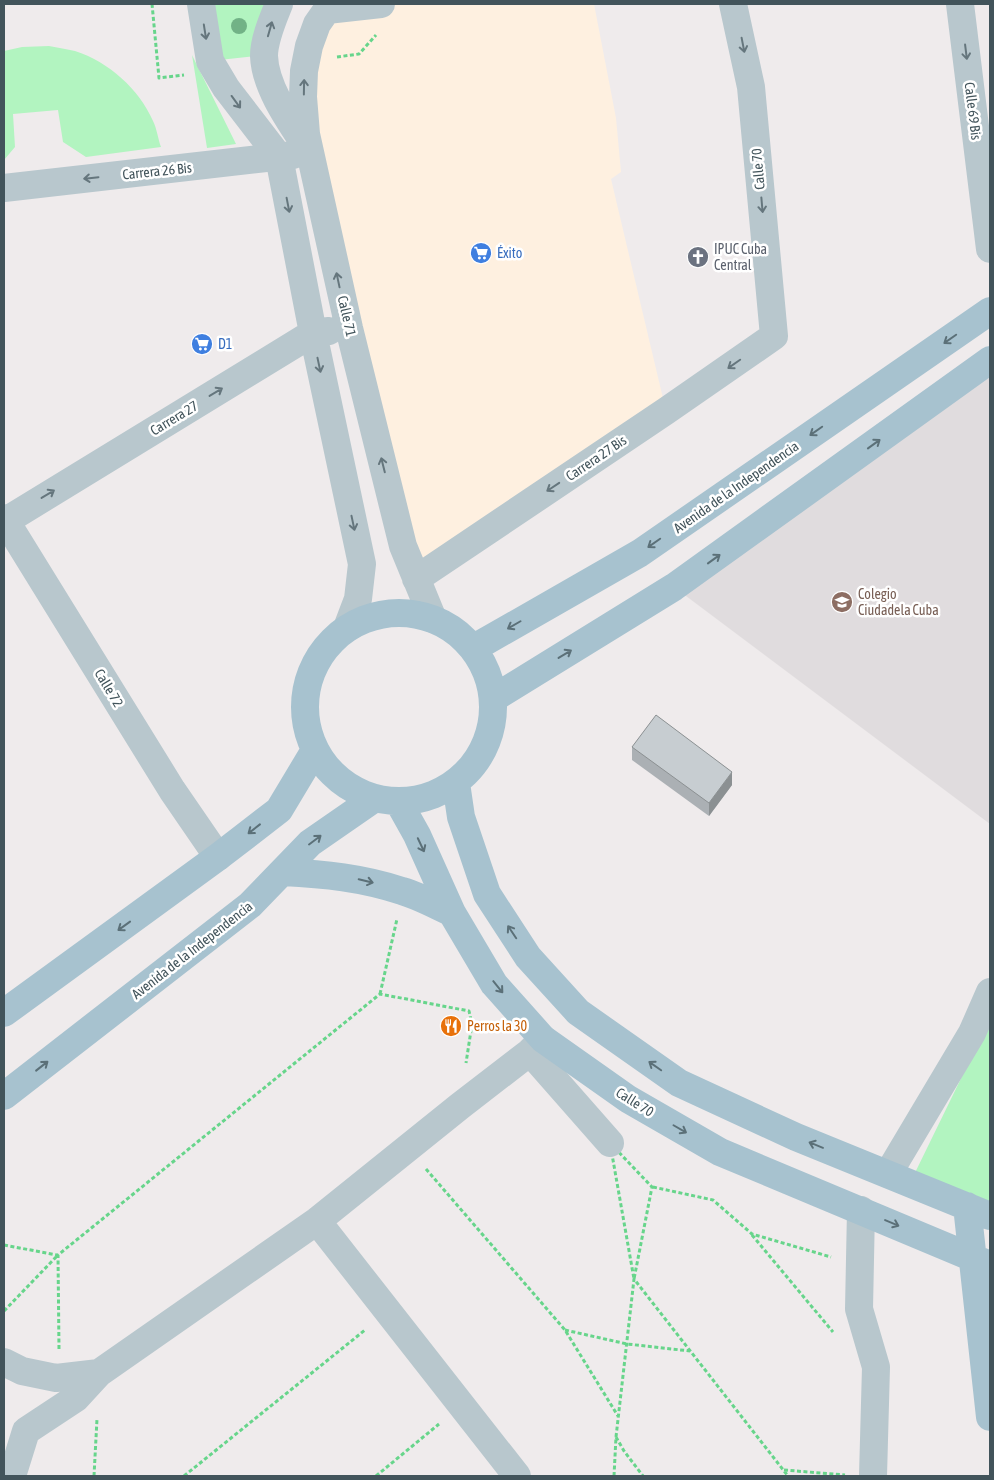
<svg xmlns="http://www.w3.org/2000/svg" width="994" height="1480" font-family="'Asap Condensed',sans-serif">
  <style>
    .commercial { fill: #fef0e0 }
    .education { fill: #e0dcde }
    .green { fill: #b2f4c0 }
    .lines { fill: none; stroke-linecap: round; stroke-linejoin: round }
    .path { stroke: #67d58b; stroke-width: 3; stroke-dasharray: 4 2.5; stroke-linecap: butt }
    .minor { stroke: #b8c7cd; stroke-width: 28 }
    .major { stroke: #a7c2cf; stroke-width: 28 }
    .tree { fill: #72b286 }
    .wall { fill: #abb0b4 }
    .shaded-wall { fill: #8b9092 }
    .building { fill: #c7cdd1; stroke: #8b9092 }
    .oneway { stroke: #65767d }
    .oneway2 { stroke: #5b7078 }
    .labels { text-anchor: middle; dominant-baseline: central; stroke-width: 5; stroke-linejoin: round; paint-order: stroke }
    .street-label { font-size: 14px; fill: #42545b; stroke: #fff }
    .worship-label { font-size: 14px; fill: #5b616d; stroke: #fff; text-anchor: start }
    .shop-label { font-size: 14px; fill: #366cbe; stroke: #fff; text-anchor: start }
    .education-label { font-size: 14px; fill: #785e54; stroke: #fff; text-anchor: start }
    .food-label { font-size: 14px; fill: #c56008; stroke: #fff; text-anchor: start }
  </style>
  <rect width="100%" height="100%" fill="#efebec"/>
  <path class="commercial" d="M381,4h213l22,114 5,54 -10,7 55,232 -250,168 -110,-445 11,-110z"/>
  <path class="education" d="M990,360v464l-316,-237z"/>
  <path class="green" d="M201,4h78l-15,51 -54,6z
    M49,46c9,2 18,3 26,5 34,11 64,38 78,70 4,8 5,18 8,26l-75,10 -23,-15 -5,-32 -45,4 2,33 -11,13v-109l18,-4z
    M192,55l44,89 -29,4z
    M990,1019v197l-80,-33z"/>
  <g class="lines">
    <path class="path" d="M152,4l7,74 25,-3
      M337,57l22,-3 17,-19
      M380,994l17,-75
      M610,1143l42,44 -18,92z
      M426,1169l139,161 53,86
      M653,1187l60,13 39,34 79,23
      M752,1235l81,97
      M4,1245l53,10
      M4,1311l54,-56
      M565,1330l62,14 63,7
      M59,1349l-1,-94 322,-261 89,17 3,13 -6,39
      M616,1437l18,-158 154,197
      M784,1470l61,5
      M94,1476l3,-57
      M184,1476l181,-146
      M376,1476l63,-52
      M614,1476l2,-39 8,14 19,25"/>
    <path class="minor" d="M201,4l9,57 16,27 53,69 34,176 49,231 -4,35 -11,29
      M279,4c-6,15 -15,35 -15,52 1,30 24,63 40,87
      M331,4l-14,20 -8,22 -5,25 -1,26 3,37 43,194 54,218 30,73
      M960,4l30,245
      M327,10l54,-6
      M4,188l289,-33
      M4,518l168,272 46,67
      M4,522l309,-189 16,-2
      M416,579l250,-168 108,-75 -23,-249 -18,-83
      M530,1052l80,91
      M888,1174l84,-141 18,-41
      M861,1210l-2,99 17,58 -3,109
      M317,1221l200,255
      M4,1362l18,9 34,7 43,-5
      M12,1476l14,-45 50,-33 23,-25 218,-152 143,-115 70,-54 13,-13"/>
    <path class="major" d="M305 707a94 94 0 1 1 188 0a94 94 0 1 1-188 0Z
      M474,648l166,-95 350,-242
      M494,698l180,-111 316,-227
      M456,783l5,34 26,77 41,63 50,55 101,71 117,54 194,79
      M398,801l19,34 35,78 42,71 49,55 85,60 92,53 270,113
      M283,872c41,2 80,6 119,19 17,5 34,14 50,22
      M4,1013l214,-156 61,-47 36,-60
      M4,1096l246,-191 60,-62 65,-45
      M967,1206l23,211"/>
  </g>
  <circle class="tree" cx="239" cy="26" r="8"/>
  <path class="wall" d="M632,747l100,38 -23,31 -77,-56z"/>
  <path class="shaded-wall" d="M732,772v13l-23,31v-13z"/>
  <path class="building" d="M656,715l76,57 -23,31 -77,-56z"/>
  <defs><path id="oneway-shaft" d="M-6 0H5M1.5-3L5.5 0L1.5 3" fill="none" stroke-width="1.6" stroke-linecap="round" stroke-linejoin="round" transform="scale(1.25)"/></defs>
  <g class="oneway">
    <use href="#oneway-shaft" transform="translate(270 29) rotate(-74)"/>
    <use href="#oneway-shaft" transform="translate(205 32) rotate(81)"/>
    <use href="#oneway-shaft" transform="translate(743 45) rotate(79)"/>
    <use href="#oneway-shaft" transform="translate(966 52) rotate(83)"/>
    <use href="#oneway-shaft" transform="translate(304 87) rotate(-89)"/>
    <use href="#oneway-shaft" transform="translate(236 102) rotate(54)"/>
    <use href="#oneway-shaft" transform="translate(91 178) rotate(174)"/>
    <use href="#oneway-shaft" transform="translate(288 205) rotate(79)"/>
    <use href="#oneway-shaft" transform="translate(762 205) rotate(85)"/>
    <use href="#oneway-shaft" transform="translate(338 280) rotate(-102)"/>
    <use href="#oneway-shaft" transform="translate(734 364) rotate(145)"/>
    <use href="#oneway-shaft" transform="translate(319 365) rotate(78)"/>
    <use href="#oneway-shaft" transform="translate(216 392) rotate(-31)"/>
    <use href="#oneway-shaft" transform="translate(383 465) rotate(-104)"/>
    <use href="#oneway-shaft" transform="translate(553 487) rotate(146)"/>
    <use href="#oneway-shaft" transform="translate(48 494) rotate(-31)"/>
    <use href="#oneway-shaft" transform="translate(353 523) rotate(78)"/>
  </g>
  <g class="oneway2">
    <use href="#oneway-shaft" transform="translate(950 339) rotate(145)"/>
    <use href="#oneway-shaft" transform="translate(816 431) rotate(145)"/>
    <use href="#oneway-shaft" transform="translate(874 444) rotate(-36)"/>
    <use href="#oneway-shaft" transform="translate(654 543) rotate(145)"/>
    <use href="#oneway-shaft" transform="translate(714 559) rotate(-36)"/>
    <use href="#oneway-shaft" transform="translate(514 625) rotate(150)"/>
    <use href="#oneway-shaft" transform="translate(565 654) rotate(-31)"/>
    <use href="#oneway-shaft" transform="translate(254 829) rotate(142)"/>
    <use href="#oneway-shaft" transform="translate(315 840) rotate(-37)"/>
    <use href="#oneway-shaft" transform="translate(421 845) rotate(65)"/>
    <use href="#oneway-shaft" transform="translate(366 881) rotate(13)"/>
    <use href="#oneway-shaft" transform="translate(124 926) rotate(144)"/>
    <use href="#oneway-shaft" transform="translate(512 932) rotate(-124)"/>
    <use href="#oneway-shaft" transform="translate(498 987) rotate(51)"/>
    <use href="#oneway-shaft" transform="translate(42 1066) rotate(-38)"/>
    <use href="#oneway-shaft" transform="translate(655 1066) rotate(-145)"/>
    <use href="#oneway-shaft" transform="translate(680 1129) rotate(30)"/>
    <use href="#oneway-shaft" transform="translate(816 1145) rotate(-158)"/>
    <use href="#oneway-shaft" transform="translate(892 1223) rotate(23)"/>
  </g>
  <defs>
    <g id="supermarket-disc" transform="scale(1.125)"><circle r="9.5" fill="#3f7fe0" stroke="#fff"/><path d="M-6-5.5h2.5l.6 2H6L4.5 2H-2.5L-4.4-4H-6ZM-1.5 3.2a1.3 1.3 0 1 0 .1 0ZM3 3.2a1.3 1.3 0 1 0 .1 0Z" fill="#fff"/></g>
    <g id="church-disc" transform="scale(1.125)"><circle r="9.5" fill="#6b7280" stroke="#fff"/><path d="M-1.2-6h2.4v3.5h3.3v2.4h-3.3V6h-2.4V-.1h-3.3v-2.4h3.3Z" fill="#fff"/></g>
    <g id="school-disc" transform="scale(1.125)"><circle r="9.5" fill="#8d6e63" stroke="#fff"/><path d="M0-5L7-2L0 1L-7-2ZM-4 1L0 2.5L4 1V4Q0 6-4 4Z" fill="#fff"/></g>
    <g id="restaurant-disc" transform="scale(1.125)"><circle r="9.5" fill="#e8710a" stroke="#fff"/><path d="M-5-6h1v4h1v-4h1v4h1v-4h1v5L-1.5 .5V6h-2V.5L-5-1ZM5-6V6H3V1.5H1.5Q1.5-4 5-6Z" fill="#fff"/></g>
  </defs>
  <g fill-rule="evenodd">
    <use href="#supermarket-disc" x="481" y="253"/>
    <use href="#church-disc" x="698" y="257"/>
    <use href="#supermarket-disc" x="202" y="344"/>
    <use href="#school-disc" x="842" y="602"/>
    <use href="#restaurant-disc" x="451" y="1026"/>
  </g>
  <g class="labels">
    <g class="street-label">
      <text transform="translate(973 111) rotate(83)">Calle 69 Bis</text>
      <text transform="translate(758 169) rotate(-95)">Calle 70</text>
      <text transform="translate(157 171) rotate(-6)">Carrera 26 Bis</text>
      <text transform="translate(347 316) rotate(77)">Calle 71</text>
      <text transform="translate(174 418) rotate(-31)">Carrera 27</text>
      <text transform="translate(596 458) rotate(-34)">Carrera 27 Bis</text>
      <text transform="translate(736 487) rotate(-35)">Avenida de la Independencia</text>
      <text transform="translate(109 688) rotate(59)">Calle 72</text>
      <text transform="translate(192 950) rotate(-38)">Avenida de la Independencia</text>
      <text transform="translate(635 1102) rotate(32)">Calle 70</text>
    </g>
    <g class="worship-label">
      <text x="714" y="249">IPUC Cuba<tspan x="714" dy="16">Central</tspan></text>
    </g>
    <g class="shop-label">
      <text x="497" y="253">Éxito</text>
      <text x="218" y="344">D1</text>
    </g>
    <g class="education-label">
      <text x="858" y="594">Colegio<tspan x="858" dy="16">Ciudadela Cuba</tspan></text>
    </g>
    <g class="food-label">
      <text x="467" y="1026">Perros la 30</text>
    </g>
  </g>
  <rect width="994" height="1480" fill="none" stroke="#42545b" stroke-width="10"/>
</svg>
